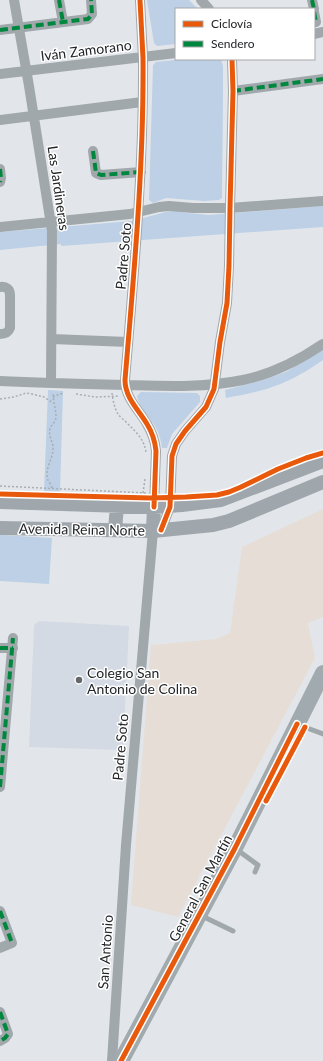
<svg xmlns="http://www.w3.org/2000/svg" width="323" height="1061" font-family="Lato,sans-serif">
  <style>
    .built { fill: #d3dae3 }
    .industrial { fill: #e6ded6 }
    .green { fill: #bdd0e6 }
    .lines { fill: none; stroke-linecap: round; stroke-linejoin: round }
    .path { stroke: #a8aeb2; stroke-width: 1.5; stroke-dasharray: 2 2; stroke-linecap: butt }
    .lane { stroke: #a1a8ac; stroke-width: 5 }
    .street { stroke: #a1a8ac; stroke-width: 10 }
    .secondary { stroke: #9fa6ac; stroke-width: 14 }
    .primary { stroke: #a1aaae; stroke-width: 16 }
    .quiet { stroke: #00873e; stroke-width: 4; stroke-dasharray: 8 4; stroke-linecap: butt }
    .cycleway-casing { stroke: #fff; stroke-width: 8 }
    .cycleway { stroke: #e8590c; stroke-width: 5 }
    .poi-dot { fill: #65686b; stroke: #fff; stroke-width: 1.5 }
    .labels { text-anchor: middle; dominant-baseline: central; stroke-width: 3; stroke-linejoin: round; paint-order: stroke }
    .street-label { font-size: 14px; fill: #222427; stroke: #fff }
    .poi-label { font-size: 14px; fill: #222427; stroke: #fff; text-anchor: start }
  </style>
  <rect width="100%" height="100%" fill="#e2e6ea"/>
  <path class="built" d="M39,621l90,5 -6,124 -94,-3 5,-122z"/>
  <path class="industrial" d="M323,509v108l-15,6 7,35 -137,259 -47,-12 20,-260 65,-6 14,-6 12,-86z"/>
  <path class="green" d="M147,0h42l9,9h-22v35l-19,2 -3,-3z
    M184,59h37l2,7v29l-1,103 -3,2 -15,1 -38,-3 -13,5 -4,-3 4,-135 3,-3z
    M323,206v21l-262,19v-2l-61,6v-18l132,-11 34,-9 9,-1 13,2 21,2z
    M323,349v11c-8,5 -16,11 -24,15 -22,13 -49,19 -73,23l-1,-8 35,-9 26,-9z
    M48,390l15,1 -3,101h-16z
    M141,392l56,1 3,3v6l-28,32 -5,14h-5c-1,-8 -3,-15 -7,-22 -6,-10 -16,-19 -18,-30z
    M0,535l52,3 -3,46 -49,-3z"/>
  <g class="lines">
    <path class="path" d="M112,393c1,7 2,14 6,21 2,3 6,6 9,9 9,9 18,17 19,30
      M76,394l19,3 24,-1
      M53,397l4,-2 7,-2
      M0,399l14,-2 12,-4 6,1 12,3 9,6
      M0,486l146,7
      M52,488c-1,-3 -3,-6 -4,-8 -4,-11 5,-21 5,-31 1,-7 -5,-11 -3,-21 2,-4 6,-6 6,-11 0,-8 -3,-16 -3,-24
      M143,493l2,-14"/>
    <path class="lane" d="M299,725l24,9
      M236,849l22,16 -3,7
      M202,916l31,15"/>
    <path class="street" d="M14,0l15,86 23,145 -1,152
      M59,0l4,22
      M140,0c1,19 2,39 3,58 1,107 -9,215 -18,322 0,18 14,30 22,44 5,8 8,17 9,27l-2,56
      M201,0l8,9
      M312,0l2,9
      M314,12l2,10
      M0,30l88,-11 4,-5 -1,-14
      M314,34l9,-2
      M0,74l176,-21
      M233,91l90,-12
      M0,120l142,-18
      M93,151l3,22 5,2 40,-3
      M0,169l1,9 -1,4
      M0,227l130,-13 29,-7 10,-1 24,2h37l93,-7
      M0,287c6,-1 10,2 10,8v33c-2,5 -5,6 -10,6
      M52,339l76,3
      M0,381c42,2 83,3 125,4 39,1 79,3 118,-5 30,-6 55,-19 80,-36
      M161,530l9,-23 2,-51 4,-12 9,-13 21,-24 8,-18 6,-47 7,-39 2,-37 1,-58 3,-117 -1,-32
      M0,648h13
      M0,787l13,-149
      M0,911l12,32 -12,5
      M0,1012l8,22 -3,4 -5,3
      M112,1061l14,-216 27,-314"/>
    <path class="secondary" d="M0,502l154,5 28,-2 39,-5 102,-39
      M0,528l153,3 60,-6 16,-4 94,-39
      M115,530l2,-24
      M153,531l1,-24"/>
    <path class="primary" d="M121,1061l114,-213 88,-175"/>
    <path class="quiet" d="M59,0l4,22
      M312,0l2,9
      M314,12l2,10
      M0,30l88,-11 4,-5 -1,-14
      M233,91l90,-12
      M93,151l3,22 5,2 40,-3
      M0,169l1,9 -1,4
      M0,648h13
      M0,787l13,-149
      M0,911l12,32
      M0,1012l8,22 -3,4 -5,3"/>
    <g class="cycleway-casing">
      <path id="cycleway" d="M140,0c1,19 2,39 3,58 1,107 -9,215 -18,322 0,18 14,30 22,44 5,8 8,17 9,27l-2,56
        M0,494l150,4 36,-1 31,-2 12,-3 12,-5 37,-18 28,-11 17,-5
        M161,530l9,-23 2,-51 4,-12 9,-13 21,-24 8,-18 6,-47 7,-39 2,-37 1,-58 3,-117 -1,-32
        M266,801l39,-74
        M121,1061l114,-213 62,-124"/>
    </g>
    <use href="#cycleway" class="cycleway"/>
  </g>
  <circle class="poi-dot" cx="79" cy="680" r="4"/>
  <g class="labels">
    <g class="street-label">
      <text transform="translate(86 50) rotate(-7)">Iván Zamorano</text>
      <text transform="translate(59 188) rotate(82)">Las Jardineras</text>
      <text transform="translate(123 256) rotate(-85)">Padre Soto</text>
      <text transform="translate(82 529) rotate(1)">Avenida Reina Norte</text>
      <text transform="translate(120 747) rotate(-85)">Padre Soto</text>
      <text transform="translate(200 888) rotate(-62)">General San Martín</text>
      <text transform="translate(105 952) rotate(-86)">San Antonio</text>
    </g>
    <g class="poi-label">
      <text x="87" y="672">Colegio San<tspan x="87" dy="16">Antonio de Colina</tspan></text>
    </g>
  </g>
  <rect x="175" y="8" width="140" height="52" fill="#ffffff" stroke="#a7a7a9"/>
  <rect x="183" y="21" width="20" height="6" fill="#e8590c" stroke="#a7a7a9"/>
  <text x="211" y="28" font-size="12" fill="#222427">Ciclovía</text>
  <rect x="183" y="41" width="20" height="6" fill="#00873e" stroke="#a7a7a9"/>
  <text x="211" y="48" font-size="12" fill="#222427">Sendero</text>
</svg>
